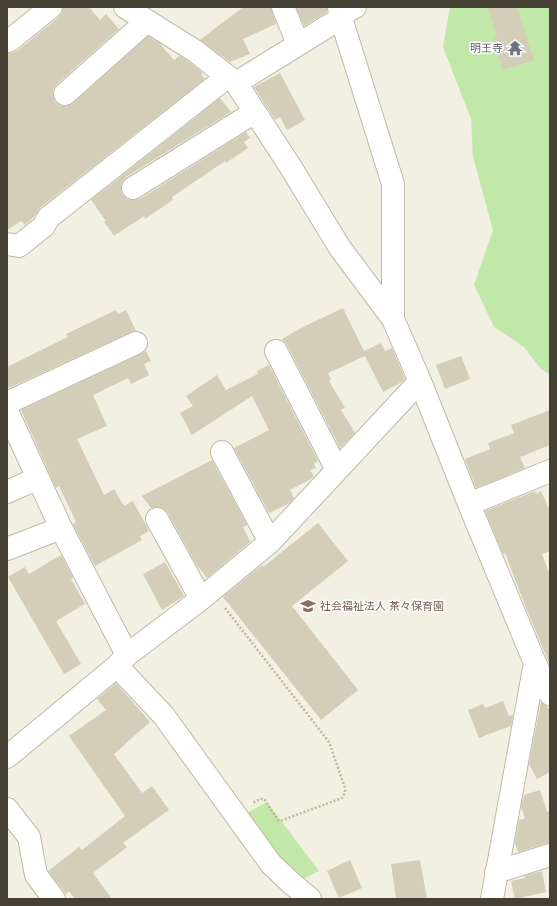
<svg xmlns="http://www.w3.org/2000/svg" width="557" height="906" font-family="Montserrat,'Noto Sans JP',sans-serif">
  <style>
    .green { fill: #c2e8a9 }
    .building { fill: #d4cdb8 }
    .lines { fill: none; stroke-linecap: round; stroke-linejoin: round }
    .minor-casing { stroke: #beb9a5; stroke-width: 24 }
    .path { stroke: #c0b896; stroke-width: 2.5; stroke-dasharray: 2 2; stroke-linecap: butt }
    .minor { stroke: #fff; stroke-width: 22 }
    .labels { text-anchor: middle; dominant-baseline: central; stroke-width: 3; stroke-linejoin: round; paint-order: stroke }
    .worship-label { font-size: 11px; fill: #5b616d; stroke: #fff; text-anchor: end }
    .education-label { font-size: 11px; fill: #785e54; stroke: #fff; text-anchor: start }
  </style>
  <rect width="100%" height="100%" fill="#f2f0e3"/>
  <path class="green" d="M450,7h100v368l-10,-7 -16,-21 -30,-20 -20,-42 19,-55 -20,-73 -2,-38 -28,-72z
    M267,802l52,69 -25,13 -54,-67z"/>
  <path class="building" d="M63,7h26l11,13 6,-6 13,15 -63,56 -3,5v6l2,6 6,4h6l6,-3 75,-67 12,8 14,16 5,-4 9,5 15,12 -2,1 4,5 -165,129 -6,9 -9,8 -4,-4 -14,9v-177h4l6,-2 42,-34 3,-5z
    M243,7h28l5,17 -33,15 7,15 -20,8 -30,-22z
    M296,7h31v5l-23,14z
    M488,7h29l17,53 -31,10 -10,-32 4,-2z
    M280,73l25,47 -18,10 -7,-13 -5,3 -21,-33z
    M220,98l11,14 -105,65 -4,5 -1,7 1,5 5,5 7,1 6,-1 106,-67 4,6 -6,4 4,6 -22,15 -1,-2 -53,36 1,3 -28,19 -1,-3 -30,20 -10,-14 2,-1 -15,-21z
    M343,308l21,43 17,-8 4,8 7,-3 13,30 -3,4 -19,10 -18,-36 -37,17 3,6 -2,2 16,27 -4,2 14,23 -15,15 -53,-103 -5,-6 21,-12z
    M116,310l2,4 8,-4 10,21 -5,1 -122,56 -2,-4v-17l61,-30 -2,-3z
    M146,351l5,10 -7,3 5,11 -18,9 -3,-6 -35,17 14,31 -30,13 27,56 10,-6 10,17 9,-5 16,30 -9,5 2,4 -47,26 -22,-42 3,-2 -17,-36 -3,2 -35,-78 120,-56z
    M461,356l9,23 -25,10 -9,-24z
    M269,365l49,96 -4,3 2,4 -6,2 4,6 -3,3 -21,11 4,8 -4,5 -21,10 -35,-65 35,-18 -17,-34 -60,39 -12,-22 13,-7 -7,-10 31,-21 9,15 32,-16 -1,-3z
    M550,410v35l-30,12 5,11 -49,20 -11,-29 25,-10 -2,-6 26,-10 -3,-8z
    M212,460l35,65 -4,2 7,15 -43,36 -11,-14 -28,-51 -4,-4 -6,-2 -7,1 -9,-12z
    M535,491l1,3 5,-3 9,20v40l-8,3 8,22v89l-24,-57 -21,-55 -2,1 -18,-43z
    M318,523l30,38 -56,45 66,84 -37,30 -98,-123 39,-32 1,2z
    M61,555l12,23 -2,1 14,25 -29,17 25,43 -17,10 -56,-97 17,-10 4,7z
    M165,562l19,34 -22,14 -19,-36z
    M116,683l34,39 -36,32 28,39 10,-7 17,24 -46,33 4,4 -34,26 19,26h-37l-6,-8 -3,3 -18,-23 31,-24 3,3 43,-34 -56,-80 37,-26 -9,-11z
    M503,701l6,15 4,-1 -2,12 -1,-1 -31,12 -11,-28 15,-6 2,4z
    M541,702l6,4 3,6v60l-13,7 -8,-15z
    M540,790l7,22 3,-1v31l-32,10 -3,-9 4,-23 6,-2 -4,-11 3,-12z
    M350,860l12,28 -23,10 -12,-27z
    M420,860l7,39h-31l-5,-35z
    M542,871l4,21 -31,7 -4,-18 14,-3 -1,-2z"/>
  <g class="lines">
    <g class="minor-casing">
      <path id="minor" d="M125,7l70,44 41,32 54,83 50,82 53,71 27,62 49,123 66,159 -43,236
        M283,7l15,37
        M339,7l2,11 52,166v135
        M9,41l42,-34
        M236,83l105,-65 8,-8 6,-3
        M65,94l82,-73
        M133,188l122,-76
        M7,244l12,2 25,-20 4,-8 179,-141
        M276,351l61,119
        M7,403l129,-60
        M7,411l54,117 66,127
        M222,452l48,90
        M7,492l31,-14
        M469,504l81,-33
        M157,519l44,80
        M7,549l54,-21
        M535,663l15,31
        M117,666l47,50 107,148 19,18 20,17
        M7,757l110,-91 10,-11 74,-56 69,-57 150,-161
        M7,809l22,28 7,38 18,24
        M496,872l54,-17"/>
    </g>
    <path class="path" d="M225,608l104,134 16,46v4l-3,6 -62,23 -2,-1 -14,-21h-4l-7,4"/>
    <use href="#minor" class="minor"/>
  </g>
  <defs>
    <g id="temple-bare" transform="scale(1.2)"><path d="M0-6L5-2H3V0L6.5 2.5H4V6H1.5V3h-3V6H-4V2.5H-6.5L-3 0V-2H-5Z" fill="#6b7280" stroke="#fff" stroke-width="2.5" paint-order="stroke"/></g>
    <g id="school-bare" transform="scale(1.2)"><path d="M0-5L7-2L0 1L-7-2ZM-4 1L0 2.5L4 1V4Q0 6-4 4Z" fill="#8d6e63" stroke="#fff" stroke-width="2.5" paint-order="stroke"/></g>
  </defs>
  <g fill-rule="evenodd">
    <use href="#temple-bare" x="515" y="48"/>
    <use href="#school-bare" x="308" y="606"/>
  </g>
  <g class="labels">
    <g class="worship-label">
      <text x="503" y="48">明王寺</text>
    </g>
    <g class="education-label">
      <text x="320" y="606">社会福祉法人 茶々保育園</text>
    </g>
  </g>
  <rect width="557" height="906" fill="none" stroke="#444033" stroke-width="16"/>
</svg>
